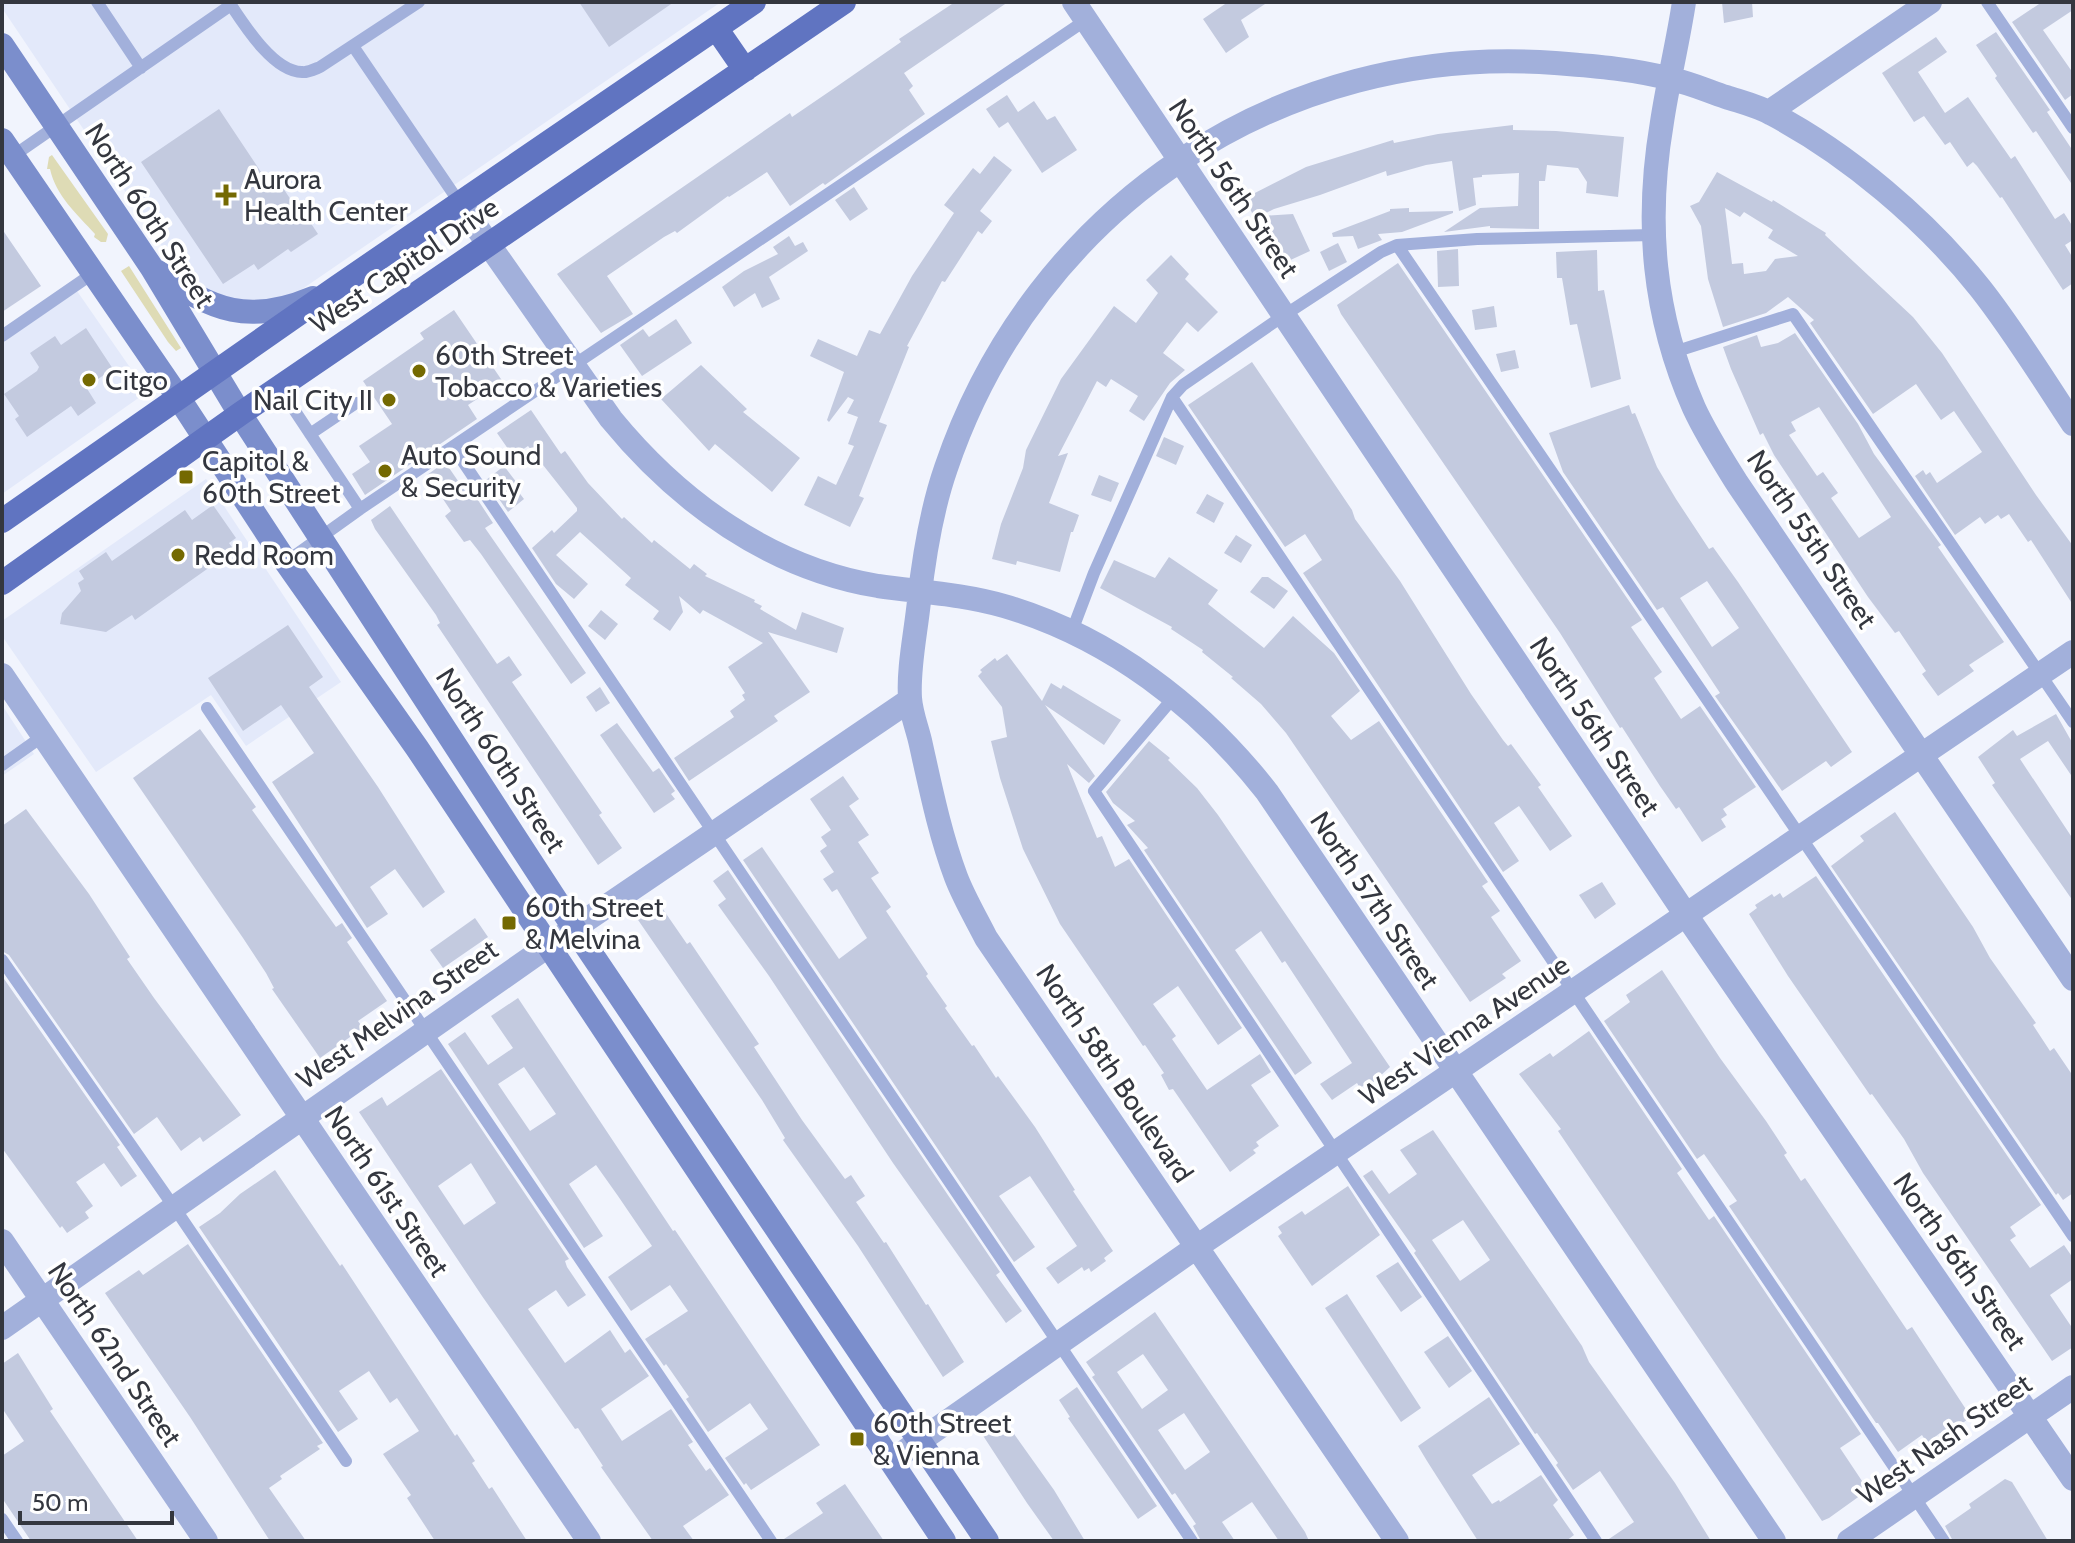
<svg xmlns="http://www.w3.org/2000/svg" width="2075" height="1543" font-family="Cabin,sans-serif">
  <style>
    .built { fill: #e3e9fa }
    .green { fill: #dedbb5 }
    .building { fill: #c3cadf; fill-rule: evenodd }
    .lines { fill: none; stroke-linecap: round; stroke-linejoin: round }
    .lane { stroke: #a2b0db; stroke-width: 12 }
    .street { stroke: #a2b0db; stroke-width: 24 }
    .secondary { stroke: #7b8ecc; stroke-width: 24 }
    .primary { stroke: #6074c1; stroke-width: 24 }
    .poi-dot { fill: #746901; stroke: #fff; stroke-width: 3 }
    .labels { text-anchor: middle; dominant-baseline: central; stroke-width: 7; stroke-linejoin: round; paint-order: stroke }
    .poi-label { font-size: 28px; fill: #34373f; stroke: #fff; text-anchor: start }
    .street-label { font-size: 28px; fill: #34373f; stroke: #fff }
  </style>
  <rect width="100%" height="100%" fill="#f1f4fd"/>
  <path class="built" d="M2,2h719l-426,292 -40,8 -31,-5 -27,-13 -23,-20 -172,-256z
    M77,291l70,101 -145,102v-151z
    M206,479l135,203 -95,64 -35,-51 -115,77 -94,-136v-15z
    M2,705l32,49 -32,22z"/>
  <path class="green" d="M52,155l56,79 -2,8h-5l-7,-5 1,-3c-18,-20 -39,-38 -45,-65h-3l2,-12z
    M129,266l52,82 -5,3 -8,-9 -47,-71z"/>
  <path class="building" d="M579,2h95l-65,45z
    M955,2h53l-104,71 9,13 -4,4 16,24 -100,71 -2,-2 -33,23 -23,-34 -38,25 -1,-1 -51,37 -2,-2 -11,6 -57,39 26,38 -32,19 -44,-59 233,-161 2,4 44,-30 65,-45 -2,-3z
    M1228,2h40l-27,18 8,17 -23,16 -23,-34z
    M1722,2h30l1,15 -29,6z
    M2042,2h31v8l-30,20 30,43v21l-8,6 -53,-78z
    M1996,32l54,78 -3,2 26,39v35l-37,-55 -3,2 -38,-55 2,-2 -21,-31z
    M1936,37l11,15 -29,20 27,41 23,-16 43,62 4,-3 40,63 9,-6 9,14v13l-8,5 8,13v25l-10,7 -61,-93 -2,1 -23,-32 -4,-4 -6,5 -17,-25 -5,3 -21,-29 -10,6 -32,-49z
    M1007,95l11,17 16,-11 13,19 8,-4 22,34 -35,23 -34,-51 -9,6 -13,-19z
    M219,109l50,75 8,-5 20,30 3,-2 18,27 -27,18 -3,-3 -30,21 -4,-6 -31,20 -82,-122z
    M1513,125v5l43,1 68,6 -6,60 -32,-4 1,-11 -9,-14 -31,-3 -2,16h-6v48l-49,-1v-2l-46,6 36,-24 38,-2 1,-33 -37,2v2l-9,1 3,27 -17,6 -7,-50 -26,4 -39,11 -1,-5 -66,24 -46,14 -16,8 -2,-3 -3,1 -8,-17 61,-31 87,-27 1,3 44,-9z
    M994,156l18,14 -32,41 12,10 -10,13 -4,-3 -33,51 -3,-1 -35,65 2,1 -30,75 8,3 -28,71 5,2 -14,29 -46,-22 14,-29 18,9 18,-39 -6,-2 10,-27 -11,-4 7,-13 -6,-3 -19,25 -2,-2 17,-48 -34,-16 8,-17 39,17 12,-26 11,4 32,-58 42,-63 -10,-8 29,-37 7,6z
    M1717,172l55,30 1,-2 53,33 -1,2 88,82 29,36 94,142 37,51v59l-42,-65 -3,2 -19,-28 -8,5 -3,-4 -13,9 -5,-7 -25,18 -40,-59 8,-6 3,5 4,-3 7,11 45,-31 -28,-41 -13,9 -25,-36 -43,30 -63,-91 4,-3 -26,-23 -22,16 -43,14 -15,-48 -7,-53 -11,-20 9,-4zM1725,208l15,9 4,-5 29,18 -5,8 30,18 -23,3 -9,12 -22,3 -1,-11 -11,1z
    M854,187l14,22 -18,12 -15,-21z
    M1409,208v4l44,-1v2l-51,19 -24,2 4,6 -24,9 -5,-13 -20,1 -1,-4 58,-22v-2z
    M1293,214l17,37 -26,12 -22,-47z
    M2,229l39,57 -39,26z
    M789,236l6,10 8,-4 5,9 -39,26 11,22 -18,9 -7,-15 -21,14 -12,-20 22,-16 34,-17 -5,-7z
    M1338,243l9,19 -18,9 -9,-19z
    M1458,249l1,37 -21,1 -1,-36z
    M1597,250l1,41 6,-1 17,89 -30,9 -14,-64 -7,1 -8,-47h-5l-1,-26z
    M1171,255l18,19 -4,5 33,33 -20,20 -11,-10 -24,31 22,17 -15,13 -26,38 -15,-10 9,-15 -27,-17 -5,8 -9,-6 -39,75 10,-3 -19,50 30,12 -6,17h-2l-11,40 -43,-11 -1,4 -24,-6 9,-35 22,-56 3,-18 35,-71 53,-73 22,17 22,-30 -12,-13z
    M1398,263l244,357 -11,7 31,45 -8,6 27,41 19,-13 56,81 -33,22 4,6 -6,4 5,8 -24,15 -23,-35 -3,2 -16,-23 -38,-59 -2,1 -60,-95 -219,-319 -4,-9z
    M1494,306l3,21 -22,3 -3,-20z
    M454,310l49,72 -35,23 9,14 -112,76 -13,-21 18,-12 -11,-16 33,-22 -29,-43 61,-42 -4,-6z
    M676,319l16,24 -50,33 -22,-31 23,-16 6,8z
    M86,328l27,41 -27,18 10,16 -18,13 -7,-10 -44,31 -12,-18 4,-3 -15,-22 33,-23 2,-4 -9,-14 25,-17 6,9z
    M1795,333l63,91 16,30 67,91 -3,2 66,95 -35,23 5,6 -36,25 -16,-22 4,-3 -27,-40 -4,2 -27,-36 -94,-142 -11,-22 -3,2 -29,-66 -8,-22 34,-12 4,12 17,-4zM1819,407l72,110 -32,21 -28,-40 7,-5 -15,-21 -6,4 -28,-41 7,-4 -5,-9z
    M1515,350l4,18 -18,4 -5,-18z
    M1252,362l100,148 3,9 45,62 71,113 32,46 5,6 3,-2 30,41 -3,2 34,49 -22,15 -31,-45 -25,17 25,38 -16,11 -200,-299 19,-13 -17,-26 -20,13 -97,-142z
    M701,365l46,44 -4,3 57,46 -28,34 -57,-48 -6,7 -48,-52z
    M1629,405l3,9 3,-1 22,54 19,32 33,50 4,-2 25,35 114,170 -21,15 -5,-6 -44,30 -67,-95 5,-3 -57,-86 -6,3 -94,-138 -14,-39zM1707,581l32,47 -27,19 -32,-49z
    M531,410l30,44 4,-3 23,32 34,36 2,-2 28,26 2,-3 36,29 4,-5 13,10 -2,2 50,24 -1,2 8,4 -2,3 36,21 6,-18 42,16 -7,25 -69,-21 42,60 -36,24 4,5 -89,60 -15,-23 60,-41 -4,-6 15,-11 -3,-5 3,-2 -17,-26 35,-24 -60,-33 -3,4 -21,-18 4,16 -13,19 -17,-12 6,-8 -34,-26 6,-7 -51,-46 -24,23 32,29 -14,15 -18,-15 -24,-36 20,-18 2,3 23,-22v-3l-49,-62 -15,10 -16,-23z
    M1164,437l20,9 -8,19 -20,-9z
    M445,462l22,32 5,-3 21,32 -8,5 101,145 -15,11 -90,-130 -11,-14 -6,2 -19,-26 6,-5 -24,-36z
    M504,466l13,17 -3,3 10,13 -16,13 -22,-32z
    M1099,475l20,8 -8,19 -20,-7z
    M1207,494l17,9 -10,20 -18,-10z
    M213,505l23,33 -7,5 5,7 -99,70 -3,-5 -26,17 -46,-8 2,-11 19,-22 -3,-8 6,-4 -5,-8 27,-19 6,9 73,-51 7,10z
    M390,506l107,158 12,-8 13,19 -10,7 90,131 -3,2 23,33 -24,17 -161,-240 3,-2 -4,-8 -61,-86 -4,-9z
    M1236,535l16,10 -11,18 -17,-10z
    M1169,557l49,33 -10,14 56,44 29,-32 41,37 26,38 -29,25 20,24 28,-19 109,161 -6,4 18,25 -9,6 30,44 -19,13 4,4 -36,24 -184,-269 -25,-29 -30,-26 2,-1 -31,-25 1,-2 -32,-21 1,-2 -72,-39 14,-28 41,18z
    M1262,577h6l20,14 -14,18 -24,-17z
    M601,610l17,14 -13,16 -17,-14z
    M288,625l35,52 -14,10 69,100 67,105 -22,16 -28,-39 -25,18 18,27 -21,14 -95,-146 42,-29 -33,-48 -38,26 -35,-53z
    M1007,654l35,47 9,-18 10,6 2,-4 58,35 -17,25 -59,-40 50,71 -6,7 -22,-19 30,74 5,-2 13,31 14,-8 113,169 -24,17 -40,-59 -25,18 23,32 -4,3 35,51 53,-36 11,18 -20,13 28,41 -23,16 3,4 -6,4 3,3 -26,19 -57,-83 -4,1 -8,-15 3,-2 -19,-28 -2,1 -83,-122 -37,-75 -23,-71 -9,-37 16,-4 -5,-30 -24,-31 4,-4 -2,-2 15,-12 2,3z
    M600,687l10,16 -14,9 -10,-15z
    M2056,714l17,30v34l-25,-37 -28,18 53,80v62l-81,-116 3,-2 -17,-26 35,-27 4,6z
    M617,723l36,49 6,-4 16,23 -4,3 4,5 -21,14 -54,-78z
    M200,729l56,78 -4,3 84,117 6,-4 10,15 -5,4 40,59 -29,20 5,7 -43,30 -48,-69 2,-1 -8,-15 -23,-35 -110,-160z
    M1149,741l21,17 -2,2 29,28 21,27 172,252 -22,20 -2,-3 -6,4 -3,-5 -25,17 -12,-16 32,-21 -67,-102 -3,2 -21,-32 -26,19 77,113 -17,12 -151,-225 4,-2 -21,-23 8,-4 -22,-18 -7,-11z
    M843,776l16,23 -10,7 20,29 -11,7 21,31 -8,5 20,29 -5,4 42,63 -2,2 21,30 -2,2 27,38 2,-1 22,33 2,-2 37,51 40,63 -2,1 40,60 -9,7 2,3 -15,11 -2,-4 -5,3 -2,-4 -24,17 -12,-16 31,-22 -47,-70 -31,20 36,51 -21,15 -271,-402 19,-13 77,112 28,-21 -30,-49 -5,3 -9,-13 11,-7 -14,-21 7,-5 -6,-9 10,-7 -21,-31z
    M26,809l63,85 41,63 -3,2 27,39 87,117 -38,27 -3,-5 -19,14 -24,-34 -23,17 -125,-179 -7,-4v-125z
    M1895,812l78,115 17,31 46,65 -3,2 17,26 4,-3 19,28v117l-10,7 -5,-7 -2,2 -225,-329 33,-25 -4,-5z
    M728,870l272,402 -4,3 26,36 -16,12 -113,-160 -124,-187 -51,-71 8,-6 -13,-18z
    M1816,876l225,329 -31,22 6,9 -6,4 20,28 34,-23 9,13v21l-23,16 23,34v18l-21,14 -129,-188 -19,-34 -32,-45 -2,1 -82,-119 -39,-62 8,-6 -2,-3 17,-11 2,3 6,-4 3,5z
    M1602,882l14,22 -21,15 -16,-24z
    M658,902l29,42 3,-2 69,102 -5,3 48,73 43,59 6,-4 14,21 -9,6 28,41 2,-1 40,63 2,-1 36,58 -21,15 -85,-131 -75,-106 2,-2 -23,-38 -126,-183z
    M475,918l13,19 -45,31 -13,-18z
    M1662,970l58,88 46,63 21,32 -3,2 17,26 4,-3 102,152 5,-3 59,90 -28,20 -3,-4 -13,10 -5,-8 -24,17 -20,-29h-2l-147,-217 8,-5 -33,-47 -7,5 -93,-138 26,-19 -4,-7z
    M2,976l118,169 -3,2 20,29 -16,11 -17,-24 -28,19 17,24 -8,6 4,6 -22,15 -5,-7 -2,2 -58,-80z
    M518,998l155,233 2,-1 145,215 -69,45 -5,-7 -2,2 -19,-27 43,-29 -18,-26 -42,29 -22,-33 3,-2 -18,-26 -5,-7 -2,2 -19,-27 43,-28 -18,-26 -39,26 -23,-34 44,-31 -34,-50 -22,-31 -27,19 34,52 -19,12 -136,-204 17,-12 23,33 25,-17 -22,-32zM524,1067l32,47 -26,17 -32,-47z
    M1589,1031l93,138 -5,4 32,47 5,-4 147,218 -21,14 28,42 -39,28 -7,3 -264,-390 3,-2 -42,-55 31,-21 3,4z
    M441,1069l128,190 -4,2 2,6 19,28 -18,12 -12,-17 -28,19 37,54 45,-33 15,23 5,-4 19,27 -48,33 21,32 49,-32 22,33 -5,3 18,26 4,-3 19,27 -46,31 11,15h-41l-52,-74 2,-1 -25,-38 -3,1 -93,-133 -123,-184 23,-15 5,9zM471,1163l25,40 -32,22 -26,-39z
    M1433,1130l117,169 32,47 7,16 86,121 36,58h-105l28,-19 -34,-51 -27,19 -17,-25 2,-2 -21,-30 -2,1 -121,-181 2,-2 -53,-75 9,-6 17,24 28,-20 -17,-24zM1463,1220l27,40 -30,21 -28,-41z
    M275,1170l65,96 2,-2 113,172 2,-2 18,27 -3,2 17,26 3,-2 35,54h-92l-28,-43 4,-3 -28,-41 36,-23 -22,-33 -7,5 -21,-32 -30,20 19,28 -20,13 -139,-205 21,-14 20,-19z
    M1348,1186l32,49 -68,51 -34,-50 4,-3 -4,-6 24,-16 3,4z
    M188,1244l135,199 -6,3 3,3 -40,27 2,3 -13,9 37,53h-36l-80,-124 -85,-124 34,-23 4,5z
    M1398,1262l24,35 -21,15 -25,-36z
    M1347,1294l74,114 -20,14 -76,-114z
    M1155,1312l150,220 4,9h-30l-27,-39 -30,20 13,19h-34l-8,-15 3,-2 -21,-31 -3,2 -80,-118 3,-2 -9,-13zM1143,1354l25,36 -26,19 -25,-37zM1184,1413l26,39 -25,18 -27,-40z
    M1448,1336l24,35 -23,17 -25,-36z
    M18,1353l35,56 -3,2 88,130h-107l-29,-43v-42l22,-15 -22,-33v-44z
    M1077,1387l80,119 -19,13 -70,-101 2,-1 -11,-17z
    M1489,1397l31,47 -48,31 20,29 7,-4 1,2 41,-27 17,25 -5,5 21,30 -8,6h-88l-51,-80 -9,-15z
    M1002,1417l52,73 31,51h-31l-27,-38 -47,-72z
    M2005,1479l7,3 36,59h-95l-8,-15 26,-18 -2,-4z
    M845,1484l39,57h-103l42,-28 -7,-10z"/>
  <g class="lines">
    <path class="lane" d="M97,2l44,66
      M229,2c14,21 44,70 73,70 5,1 13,-3 18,-5l99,-65
      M1987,2l86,126
      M353,46l106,156
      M13,156l218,-151
      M1397,245l676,991
      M2,336l90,-62
      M1674,352l119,-38 280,408
      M279,387l81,122
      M1172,397l772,1144
      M310,434l46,-31
      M453,447l739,1094
      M286,562l74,-53 726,-489
      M1072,631l22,-58 78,-176 11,-12 100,-69 98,-64 16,-7 80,-6 176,-4
      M1174,697l-80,94 502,750
      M207,708l564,833
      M2,765l41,-29
      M2,960l172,247 172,254
      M2,1519l15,22"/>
    <path class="street" d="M1074,2l612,913 387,564
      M1684,2c-6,40 -16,80 -22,120 -17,100 -9,193 32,286 12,26 28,51 43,75l336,496
      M1769,112l161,-110
      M459,202l152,217c68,83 159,149 267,167 42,6 85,8 126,20 105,31 196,100 263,186l507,749
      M2,675l587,866
      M2,1241l204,300
      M2,1328l546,-382 362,-246
      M891,1461l307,-215 875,-594
      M1397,1541l-411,-603c-10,-20 -22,-40 -30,-61 -16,-43 -25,-87 -35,-132 -3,-15 -10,-31 -11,-47 -2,-31 6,-66 9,-97 5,-45 12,-90 27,-133 88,-260 335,-426 609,-405 38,3 79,6 116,16 19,4 37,12 55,18 15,5 32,9 46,17 76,40 154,106 208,174 34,43 63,91 93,136
      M1849,1541l224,-154"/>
    <path class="secondary" d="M2,45l150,223 88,146 334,514 413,613
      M2,140l176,257 108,165 131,186 527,793
      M158,272c55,39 91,53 155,26"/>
    <path class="primary" d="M716,28l29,42
      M2,521l335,-234 417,-285
      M2,583l238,-169 604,-412"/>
  </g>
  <g class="poi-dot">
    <path d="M222 183h8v8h8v8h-8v8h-8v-8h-8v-8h8z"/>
    <circle cx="419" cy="371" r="8"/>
    <circle cx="89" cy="380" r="8"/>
    <circle cx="389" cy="400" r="8"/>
    <circle cx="385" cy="471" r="8"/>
    <rect x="178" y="469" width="16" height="16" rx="4"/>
    <circle cx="178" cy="555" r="8"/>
    <rect x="501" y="915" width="16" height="16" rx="4"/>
    <rect x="849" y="1431" width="16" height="16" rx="4"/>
  </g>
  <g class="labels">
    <g class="poi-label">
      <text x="244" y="179">Aurora<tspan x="244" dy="32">Health Center</tspan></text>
      <text x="435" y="355">60th Street<tspan x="435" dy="32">Tobacco &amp; Varieties</tspan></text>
      <text x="105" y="380">Citgo</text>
      <text x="373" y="400" text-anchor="end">Nail City II</text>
      <text x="401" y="455">Auto Sound<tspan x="401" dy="32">&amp; Security</tspan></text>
      <text x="202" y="461">Capitol &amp;<tspan x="202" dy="32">60th Street</tspan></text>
      <text x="194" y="555">Redd Room</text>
      <text x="525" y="907">60th Street<tspan x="525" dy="32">&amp; Melvina</tspan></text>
      <text x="873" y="1423">60th Street<tspan x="873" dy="32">&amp; Vienna</tspan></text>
    </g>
    <g class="street-label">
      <text transform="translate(1234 188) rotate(56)">North 56th Street</text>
      <text transform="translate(150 215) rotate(57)">North 60th Street</text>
      <text transform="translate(404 265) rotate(-34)">West Capitol Drive</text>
      <text transform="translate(1812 539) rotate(56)">North 55th Street</text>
      <text transform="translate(1595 726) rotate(56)">North 56th Street</text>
      <text transform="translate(501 760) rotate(57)">North 60th Street</text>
      <text transform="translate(1375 900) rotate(56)">North 57th Street</text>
      <text transform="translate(397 1014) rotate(-35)">West Melvina Street</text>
      <text transform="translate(1464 1030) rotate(-34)">West Vienna Avenue</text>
      <text transform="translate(1115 1073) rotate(56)">North 58th Boulevard</text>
      <text transform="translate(387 1191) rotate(56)">North 61st Street</text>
      <text transform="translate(1960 1261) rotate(55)">North 56th Street</text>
      <text transform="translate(115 1354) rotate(56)">North 62nd Street</text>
      <text transform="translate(1944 1439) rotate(-35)">West Nash Street</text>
    </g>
  </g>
  <rect width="2075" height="1543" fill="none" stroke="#34373f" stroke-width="8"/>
  <path d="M20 1511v12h152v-12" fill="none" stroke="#34373f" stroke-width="4"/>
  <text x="32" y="1511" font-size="24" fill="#34373f" stroke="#ffffff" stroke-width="6" paint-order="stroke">50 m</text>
</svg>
